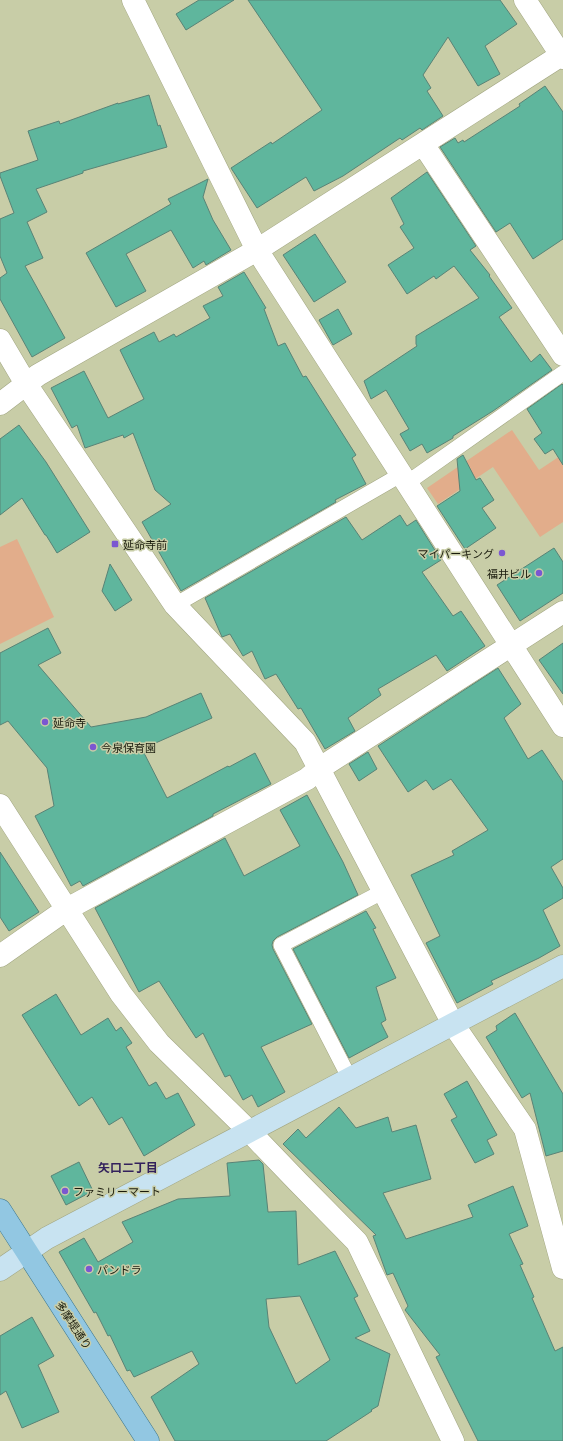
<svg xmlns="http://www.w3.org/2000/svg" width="563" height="1441" font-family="Barlow,'Noto Sans JP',sans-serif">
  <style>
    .green { fill: #e2ad8b }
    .building { fill: #5fb69d; stroke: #598376; fill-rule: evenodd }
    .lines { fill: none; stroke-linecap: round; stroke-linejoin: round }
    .lane-casing { stroke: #a2a682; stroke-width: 16 }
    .street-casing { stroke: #a2a682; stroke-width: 23 }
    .secondary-casing { stroke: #a2a682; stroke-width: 23 }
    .primary-casing { stroke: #39738b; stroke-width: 23 }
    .lane { stroke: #fff; stroke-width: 15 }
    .street { stroke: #fff; stroke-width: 22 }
    .secondary { stroke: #c8e3f1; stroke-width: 22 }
    .primary { stroke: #92c7e2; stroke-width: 22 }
    .poi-dot { fill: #7b57d1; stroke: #c8cda7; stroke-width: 1.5 }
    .labels { text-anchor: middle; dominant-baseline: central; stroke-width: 3; stroke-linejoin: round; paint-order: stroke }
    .poi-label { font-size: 11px; fill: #1a1b0d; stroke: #c8cda7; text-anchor: start }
    .street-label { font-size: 11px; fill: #1a1b0d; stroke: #c8cda7 }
    .neighbourhood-label { font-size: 12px; font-weight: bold; fill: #33215c; stroke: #c8cda7 }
  </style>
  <rect width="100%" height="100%" fill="#c8cda7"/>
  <path class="green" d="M512,430l27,40 24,-16v68l-23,15 -47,-70 -55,37 -11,-16z
    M17,539l37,78 -54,27v-97z"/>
  <path class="building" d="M199,0h35l-48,30 -10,-16z
    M248,0h252l17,24 -32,22 15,28 -22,12 -30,-49 -25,38 8,13 -4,3 16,25 -21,14 -2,-2 -18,12 -2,-2 -57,38 -29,15 -8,-14 -49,31 -26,-40 40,-26 1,2 50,-34z
    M545,86l18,26v127l-30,20 -23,-36 -14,9 -56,-85 15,-9 3,5 5,-3 1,2 56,-36 -1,-2z
    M149,95l9,31 2,-1 7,22 -84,24v2l-47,16 11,23 -20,10 16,36 -18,8 40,72 -33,19 -32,-58v-21l7,-5 -7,-17v-37l14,-6 -14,-37v-3l38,-13 -10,-29 31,-10 1,3 58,-21v1z
    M427,172l49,74 -6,4 20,25 -1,1 23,32 -13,9 32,45 9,-8 12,16 -59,41 -40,25v2l-26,15 -5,-9 -12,7 -10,-17 9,-5 -23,-39 -15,9 -7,-18 53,-35 -1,-2v-8l63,-38 -25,-32 -18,13 -2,-3 -27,18 -19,-29 26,-17 -14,-21 4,-3 -13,-26z
    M208,179l-5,18 10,23 18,30 -25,15 -2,-4 -11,7 -22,-38 -45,24 20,37 -30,16 -30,-54 85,-49 -3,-5z
    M315,234l31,48 -32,20 -31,-47z
    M244,272l22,36 -2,1 14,37 7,-3 18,34 3,-1 50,79 -4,3 14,26 -31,16 1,2 -155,89 -39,-69 29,-18 -16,-14 -22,-57 -9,5 -1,-3 -38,13 -8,-23 -5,3 -21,-40 33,-17 24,47 36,-19 -24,-49 34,-18 5,10 15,-8 2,3 34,-19 -7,-12 20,-10 -5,-9z
    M338,309l14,25 -19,11 -14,-25z
    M562,384l1,1v80l-10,-16 -8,5 -11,-15 8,-6 -15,-24z
    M19,425l27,37 44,70 -33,21 -11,-18h-1l-23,-37 -22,17v-76z
    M463,455l13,25 4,-2 14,22 -12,8 14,20 -31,21 -28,-43 23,-15 -3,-32z
    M400,515l7,11 9,-6 25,40 -19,12 31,44 8,-5 24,35 -38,25 -11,-16 -58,34 3,6 -33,23 7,13 -30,18 -24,-41 -3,1 -22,-35 -11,5 -13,-28 -9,5 -13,-22 -8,3 -17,-39 141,-81 16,23z
    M554,548l9,14v31l-43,28 -23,-36z
    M110,564l22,36 -17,11 -13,-20z
    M48,628l13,25 -23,12 53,62 55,-10 55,-24 11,25 -70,31 25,49 61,-32 1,1 26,-14 16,31 -58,30v2l-130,70 -3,-5 -9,5 -36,-70 19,-10 -7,-38 -39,-47 -8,4v-72z
    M563,643v51l-24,-34z
    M498,668l23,36 -17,14 24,41 14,-9 21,32v77l-12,8 12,21v10l-20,12 17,36 -21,12 -48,23 2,3 -36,19 -31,-60 14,-7 -29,-61 43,-20 -2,-4 36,-21 -37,-51 -18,11 -7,-10 -18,12 -30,-46z
    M368,752l9,17 -18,12 -10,-17z
    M307,795l36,67 15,33 -81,42 -4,4 -1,4 1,4 39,75 -51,23 24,45 -27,15 -6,-12 -9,5 -13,-25 -5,2 -22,-44 -7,5 -37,-57 -20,11 -44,-84 130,-70 19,38 56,-30 -20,-36z
    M0,852l39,60 -30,19 -9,-14z
    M366,911l10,17 -3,1 23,49 -20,9 10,33 -5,3 7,14 -39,21 -56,-109z
    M56,994l25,41 27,-17 8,13 5,-4 11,16 -6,4 23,39 7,-4 10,17 12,-6 17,32 -51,31 -22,-39 -13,8 -17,-28 -13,9 -57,-91z
    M515,1013l48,81v57l-17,5 -16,-63 -8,5 -36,-61 11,-7 -1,-4z
    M467,1081l30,54 -10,5 7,14 -19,9 -24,-43 6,-3 -13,-23z
    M339,1107l17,21 32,-11 4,15 24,-7 15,54 -48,14 23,46 67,-22 -5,-12 45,-19 15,40 -19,8 14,30 -3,1 14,32 -2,1 23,53 8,-4v94h-85l-42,-84 4,-2 -35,-45 3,-4 -15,-33 -6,2 -14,-39 3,-1 -93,-91 15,-15 8,9z
    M259,1160l4,4 5,48 28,-1 2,54 37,-14 23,45 -4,2 16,33 -15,7 35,16 -12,52 -7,4 1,1 -46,30h-151l-24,-44 48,-33 -7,-13 -58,26 -4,-7 -3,1 -17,-36 -2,1 -12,-24 -2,1 -35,-61 25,-14 14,24 35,-20 -11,-20 56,-23 52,-3 -3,-33zM300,1296l30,64 -34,24 -27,-57 -3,-28z
    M79,1162l14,29 -27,14 -15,-29z
    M32,1317l22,39 -16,9 21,47 -37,16 -16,-37 -6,4v-59z"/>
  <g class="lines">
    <g class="lane-casing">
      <path id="lane" d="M407,483l156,-110
        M175,605l227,-131
        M350,1079l-69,-134 103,-54"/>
    </g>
    <g class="street-casing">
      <path id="street" d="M133,0l124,250 306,476
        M525,0l38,58
        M423,144l140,211
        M0,340l26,44 149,221 130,137 148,282 72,105 38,139
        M0,404l38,-29 219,-125 306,-196
        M0,805l121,189 38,49 91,89 48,50 59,60 96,199
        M0,956l67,-47 240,-130 13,-11 243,-156"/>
    </g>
    <g class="secondary-casing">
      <path id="secondary" d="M0,1270l47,-32 516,-272"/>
    </g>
    <g class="primary-casing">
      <path id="primary" d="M0,1210l148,231"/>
    </g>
    <use href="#lane" class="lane"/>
    <use href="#street" class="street"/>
    <use href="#secondary" class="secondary"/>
    <use href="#primary" class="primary"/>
  </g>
  <g class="poi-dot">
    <rect x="111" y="540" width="8" height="8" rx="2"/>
    <circle cx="502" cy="553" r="4"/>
    <circle cx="539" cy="573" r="4"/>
    <circle cx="45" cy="722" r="4"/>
    <circle cx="93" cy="747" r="4"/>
    <circle cx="65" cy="1191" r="4"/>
    <circle cx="89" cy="1269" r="4"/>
  </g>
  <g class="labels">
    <g class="poi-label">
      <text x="123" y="544">延命寺前</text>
      <text x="494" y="553" text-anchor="end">マイパーキング</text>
      <text x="531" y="573" text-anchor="end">福井ビル</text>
      <text x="53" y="722">延命寺</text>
      <text x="101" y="747">今泉保育園</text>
      <text x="73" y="1191">ファミリーマート</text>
      <text x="97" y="1269">パンドラ</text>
    </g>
    <g class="street-label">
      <text transform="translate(74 1325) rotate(57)">多摩堤通り</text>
    </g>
    <g class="neighbourhood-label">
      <text x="128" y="1167">矢口二丁目</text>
    </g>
  </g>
</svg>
